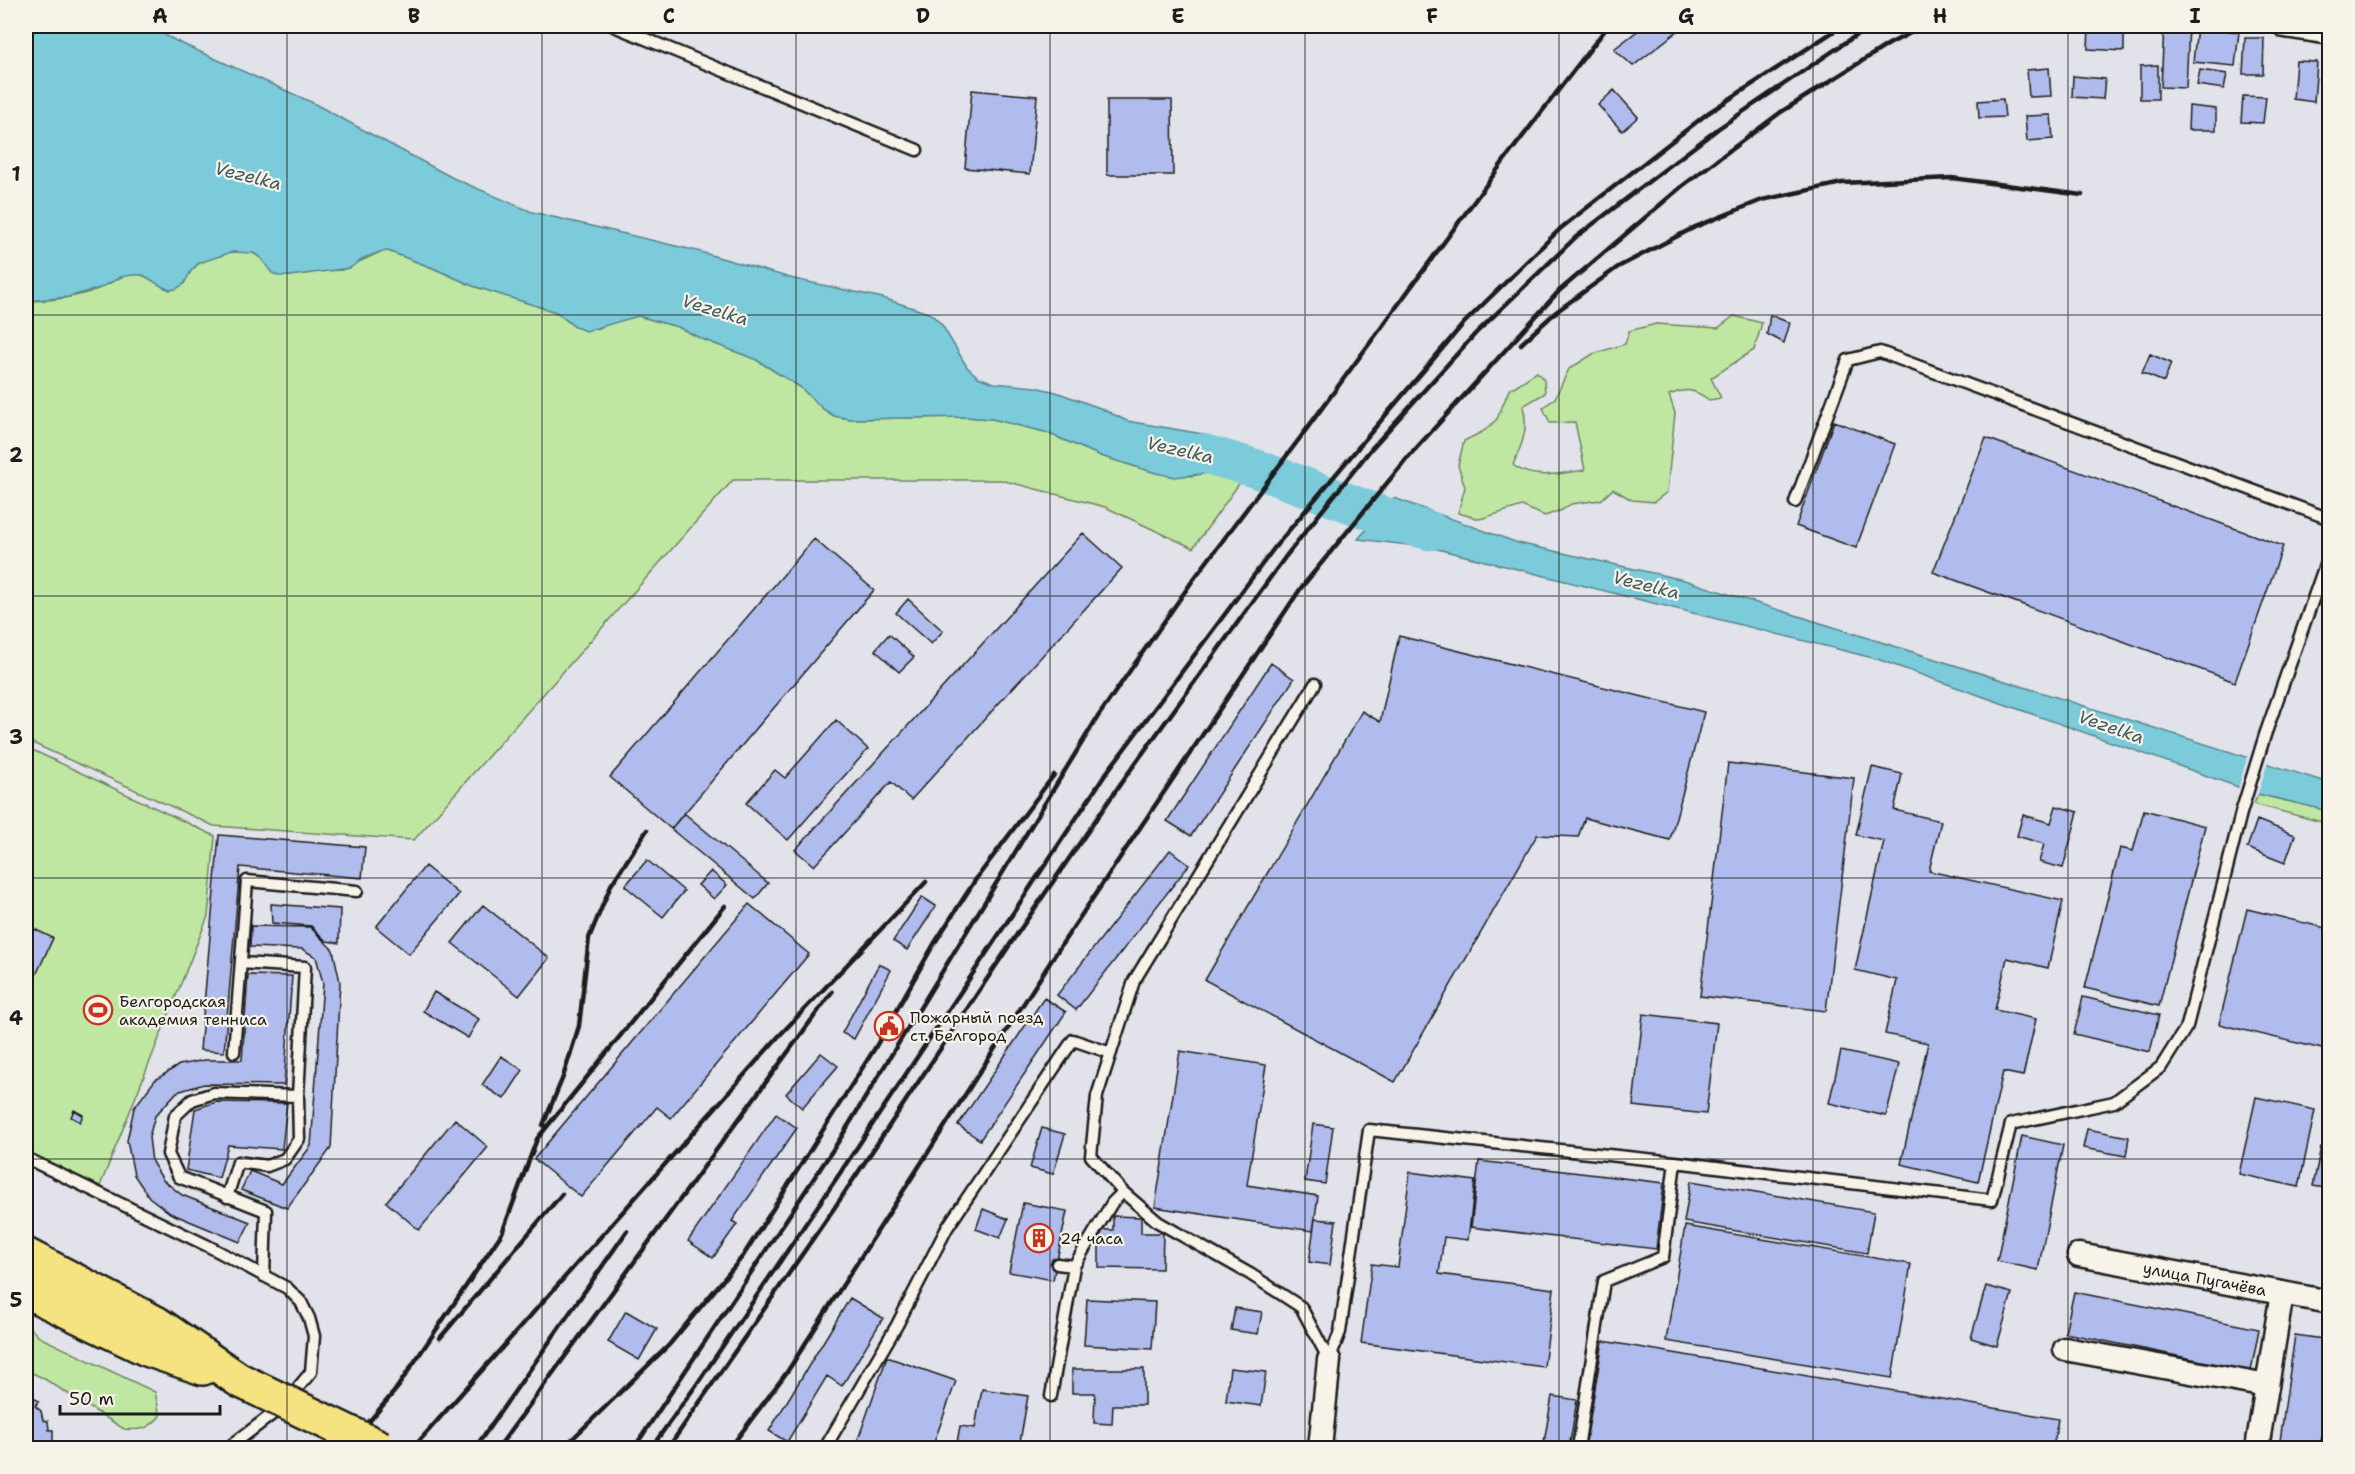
<svg xmlns="http://www.w3.org/2000/svg" width="2355" height="1474" font-family="'Shantell Sans',sans-serif">
  <style>
    .green { fill: #bfe7a2; stroke: #6e825f; stroke-width: 1.5 }
    .water { fill: #7ccbda; stroke: #56858e; stroke-width: 1.5 }
    .pier { fill: #e1e2ea }
    .lines { fill: none; stroke-linecap: round; stroke-linejoin: round }
    .river { stroke: #7ccbda; stroke-width: 39 }
    .building { fill: #afbced; stroke: #1c1c1c; stroke-width: 1.5 }
    .service-casing { stroke: #1c1c1c; stroke-width: 15 }
    .minor-casing { stroke: #1c1c1c; stroke-width: 27 }
    .primary-casing { stroke: #1c1c1c; stroke-width: 38 }
    .service { stroke: #f7f3e8; stroke-width: 10 }
    .minor { stroke: #f7f3e8; stroke-width: 22 }
    .primary { stroke: #f5e382; stroke-width: 33 }
    .rail { stroke: #1c1c1c; stroke-width: 4.5 }
    .primary-bridge-casing { stroke: #1c1c1c; stroke-width: 38; stroke-linecap: butt }
    .primary-bridge { stroke: #f5e382; stroke-width: 33 }
    .grid { fill: none; stroke: #1c1c1c; stroke-width: 1.5; stroke-opacity: 0.55 }
    .labels { text-anchor: middle; dominant-baseline: central; stroke-width: 4.5; stroke-linejoin: round; paint-order: stroke }
    .poi-label { font-size: 16px; fill: #1c1c1c; stroke: #f7f3e8; text-anchor: start }
    .street-label { font-size: 16px; fill: #1c1c1c; stroke: #f7f3e8 }
    .water-label { font-size: 18px; font-style: italic; fill: #3e595e; stroke: #f7f3e8 }
    .neatline { fill: none; stroke: #1c1c1c; stroke-width: 2 }
    .grid-label { font-size: 20px; text-anchor: middle; font-weight: bold; fill: #1c1c1c }
  </style>
  <rect width="100%" height="100%" fill="#e1e2ea"/>
  <filter id="ink" filterUnits="userSpaceOnUse"><feTurbulence type="fractalNoise" baseFrequency=".0167" numOctaves="2"/><feDisplacementMap in="SourceGraphic" scale="12" xChannelSelector="R" yChannelSelector="G"/><feConvolveMatrix kernelMatrix="1 2 1 2 8 2 1 2 1" color-interpolation-filters="sRGB"/></filter>
  <g filter="url(#ink)">
    <path class="green" d="M388,251l45,17 40,18 83,26 19,15 23,2 17,-8 23,-5 40,11 24,12 53,20 45,28 23,22 11,7 17,3 115,-2 26,2 53,13 56,24 55,17 36,3 23,-5 12,1 17,5 -51,71 -88,-41 -104,-27h-268l-319,360 -200,-14 -188,-86v-439c24,0 49,-3 72,-12 15,-6 26,-18 43,-14 10,2 19,11 29,15 21,-9 13,-13 27,-25 13,-12 49,-21 63,-7 5,4 8,10 12,15l18,3 30,-5 22,-1 38,-18z
      M1734,316l28,7 -8,27 -43,28 10,20 -12,2c-15,-11 -22,-12 -40,-5l6,18 -8,79 -13,10 -22,-2 -19,-11 -12,11 -30,4 -9,6 -17,6 -23,-10 -42,13 -22,-6 7,-26 -7,-22 6,-24 20,-10 13,-12 12,-29 28,-18 7,8 1,13 -22,13c6,25 -1,37 -10,59 20,16 48,8 72,5l-10,-48 -25,1 -7,-15 12,-10 14,-29 24,-15 32,-10 4,-13 27,-7 62,4z
      M26,747l189,89 -7,80 -108,270 -74,-32z
      M2258,794l71,17v13l-75,-20z
      M26,1324l13,13 116,55 5,24c-11,13 -19,15 -36,13l-81,-51 -17,-8z"/>
    <path class="water" d="M26,26h123l27,15 135,61 142,76 79,34 165,39 97,28 89,19 48,16 11,11 25,42 11,10 16,6 41,4 21,5 44,16 27,13 76,13 56,21 -5,13 -10,9 -17,-6 -52,6 -19,-4 -55,-17 -56,-24 -53,-13 -26,-2 -115,2 -17,-3 -11,-7 -23,-22 -45,-28 -53,-20 -24,-12 -40,-11 -52,15 -11,-4 -19,-15 -83,-26 -40,-18 -45,-17 -8,1 -16,6 -14,10 -60,8h-12l-6,-3 -12,-16 -7,-4 -21,-1 -33,11 -8,8 -7,13 -8,5 -6,1 -7,-3 -20,-12h-11l-11,2 -21,11 -32,9 -42,4z
      M1394,498l124,45 166,37 645,203v28l-71,-17 -381,-135 -444,-111 -75,-9z"/>
    <path class="pier" d="M2248,754l20,7 -11,36 -19,-7z"/>
    <g class="lines">
      <path class="river" d="M1202,453l52,15 154,57 22,6"/>
    </g>
    <path class="building" d="M1644,26h40l-51,40 -19,-17z
      M2089,26h35v25l-36,-2z
      M2164,26h25l-3,62 -25,-1z
      M2197,27l42,5 -4,34 -42,-4z
      M2245,38h19l-1,36h-20z
      M2327,53h3v29h-4z
      M2296,61l21,1 -3,40 -21,-3z
      M2158,65v34h-18v-33z
      M2049,68l2,28 -22,1 -2,-27z
      M2200,70l27,4 -3,15 -27,-4z
      M2073,76l32,3 -2,20 -31,-2z
      M972,90l65,6 -7,78 -65,-6z
      M1614,90l24,27 -16,14 -24,-26z
      M2243,96l23,1 -3,26 -22,-1z
      M2003,99l2,18 -26,1 -1,-17z
      M1107,100h65l1,75h-66z
      M2189,106l27,3v21h-28z
      M2051,115l2,24 -26,2 -2,-25z
      M1770,315l20,8 -6,20 -17,-9z
      M2150,354l21,9 -7,19 -22,-9z
      M1834,421l61,23 -39,104 -60,-22z
      M1986,438l297,108 -48,136 -302,-110z
      M2330,455v22l-7,-4z
      M1083,533l39,35 -211,232 -20,-18 -77,84 -19,-16z
      M814,539l60,51 -203,239 -61,-52z
      M908,599l35,32 -12,13 -35,-31z
      M889,634l25,23 -15,15 -24,-22z
      M1399,636l305,76 -34,128 -85,-22 -7,19 -41,-2 -142,247 -190,-102 157,-269 18,11z
      M1271,663l23,16 -103,157 -24,-15z
      M836,720l32,29 -80,91 -42,-37 29,-33 10,8z
      M1728,763l126,15 -28,233 -126,-15z
      M1872,767l30,7 -8,36 47,11 -12,50 134,30 -15,67 -41,-10 -12,52 41,9 -13,57 -20,-4 -25,110 -77,-18 27,-121 -43,-9 12,-54 -42,-10 29,-129 -28,-6z
      M2056,806l22,6 -15,56 -24,-6 5,-18 -27,-8 6,-21 28,8z
      M2144,810l61,16 -46,180 -74,-18 35,-140 13,3z
      M684,813l84,70 -13,16 -84,-70z
      M2257,820l38,15 -10,28 -38,-15z
      M219,835l146,12 -3,31 -122,-11 -16,185 -24,-2z
      M1170,850l19,15 -113,145 -19,-15z
      M647,860l37,31 -21,26 -38,-31z
      M425,866l34,28 -50,60 -33,-27z
      M711,871l16,14 -13,14 -16,-14z
      M922,897l14,9 -29,44 -14,-9z
      M271,904l69,5 -1,34 -13,-2 -15,-15 -39,-3z
      M749,904l60,50 -138,164 -14,-11 -76,90 -47,-38z
      M483,905l66,53 -30,38 -67,-53z
      M2247,909l83,20v122l-111,-27z
      M26,925l27,13 -27,59z
      M251,926l59,1 23,23 7,32 -9,166 -44,60 -46,-18 9,-19 32,13 29,-38 12,-163 -7,-26 -14,-8 -52,-2z
      M879,964l12,6 -37,69 -12,-6z
      M248,975l44,1 -8,109 -80,-1 -27,8 -22,24 -6,21 3,25 11,18 19,15 68,27 -10,20 -70,-29 -21,-16 -15,-22 -7,-34 7,-33 21,-28 24,-15 26,-5h37z
      M434,992l45,27 -11,19 -45,-27z
      M2083,997l76,18 -9,37 -76,-18z
      M1044,998l22,14 -86,128 -22,-15z
      M1643,1014l74,9 -11,91 -73,-8z
      M1180,1051l86,14 -19,120 71,11 -5,35 -158,-24z
      M1841,1051l58,13 -13,52 -57,-13z
      M821,1053l17,13 -36,42 -16,-14z
      M501,1056l22,14 -19,29 -22,-14z
      M2256,1097l59,13 -16,77 -60,-13z
      M216,1102l71,1 -5,46 -54,-4 -9,33 -33,-8 9,-61z
      M74,1110l9,5 -3,7 -9,-5z
      M776,1114l21,14 -65,93 5,3 -24,34 -25,-17z
      M455,1119l33,28 -69,83 -33,-28z
      M1313,1124l20,3 -8,57 -20,-3z
      M1042,1128l23,6 -12,40 -23,-6z
      M2087,1129l42,8 -3,19 -43,-8z
      M2022,1136l41,9 -25,125 -41,-9z
      M2321,1147l9,2v40l-17,-3z
      M1479,1161l185,22 -8,66 -185,-22z
      M1410,1172l65,9 -7,59 -24,-3 -5,37 115,15 -10,78 -183,-24 11,-79 26,3z
      M1691,1181l183,31 -7,41 -183,-31z
      M1023,1203l44,8 -14,69 -44,-8z
      M983,1209l25,10 -8,19 -24,-9z
      M1113,1216l28,1v16h22l-1,36 -63,-1v-38h14z
      M1315,1219l21,2 -6,44 -21,-3z
      M1685,1226l226,38 -19,114 -226,-37z
      M1986,1286l26,7 -15,53 -26,-8z
      M2074,1292l185,37 -8,42 -186,-38z
      M850,1298l33,20 -41,68 -15,-10 -40,66 -18,-11z
      M1087,1299l68,3 -3,47 -68,-4z
      M1235,1308l27,4 -4,22 -27,-4z
      M626,1311l31,18 -18,31 -31,-18z
      M2295,1335l35,5v46l-10,62h-41z
      M1603,1341l455,78 -5,29h-468z
      M887,1357l69,24 -24,67h-77z
      M1230,1368l36,4 -5,34 -35,-5z
      M1072,1369h72v36h-31l-1,19 -18,-1 1,-30h-23z
      M982,1389l46,7 -9,52h-63l4,-22 15,2z
      M26,1394l13,7 -4,5 6,5 2,9 5,1 1,9h4v18h-27z
      M1552,1396l25,4 -8,48h-26z"/>
    <g class="lines">
      <g class="service-casing">
        <path id="service" d="M614,26l303,124
          M1795,502l53,-142 32,-8 450,167
          M1315,684l-181,297 -37,115 -6,60 32,36 35,30 92,52 51,33 28,53
          M234,1052l13,-171 110,10
          M26,1158l182,88 79,42 14,14 8,16 5,18 -3,36 -28,34 -55,42
          M1675,1162l317,38 19,-76 103,-22 47,-35 26,-41 54,-213 24,-78 65,-184
          M227,1197l11,-35 29,4 18,-7 14,-20 -1,-43 7,-129 -64,-4
          M1074,1266l38,-63 11,-11
          M264,1276l2,-65 -87,-34 -11,-23 7,-38 17,-16 22,-7 84,3
          M1329,1360l11,-28 29,-202 306,32 -12,95 -59,24 -26,167
          M1051,1396l23,-130 -17,-2
          M825,1448l72,-123 50,-97 126,-188 38,13"/>
      </g>
      <g class="minor-casing">
        <g id="minor">
          <path d="M2285,26l45,7"/>
          <path id="s1" d="M2079,1255l251,47"/>
          <path d="M2065,1349l202,37"/>
          <path d="M1320,1448l9,-88"/>
          <path d="M2257,1448l25,-155"/>
        </g>
      </g>
      <g class="primary-casing">
        <path id="primary" d="M26,1255l130,68 83,57
          M26,1291l121,58 56,19"/>
      </g>
      <use href="#service" class="service"/>
      <use href="#minor" class="minor"/>
      <use href="#primary" class="primary"/>
      <path class="rail" d="M1521,344l35,-32 62,-45 77,-40 67,-27 80,-17 110,-5 130,17
        M543,1125l20,-48 16,-51 10,-88 22,-53 36,-55
        M440,1338l122,-144
        M394,1392l108,-159 35,-94 188,-233
        M347,1448l52,-62
        M413,1448l365,-411 148,-155
        M475,1448l152,-217
        M498,1448l334,-456
        M563,1448l106,-103 74,-89 132,-208 59,-104 42,-65 78,-104
        M634,1448l206,-309 257,-421 96,-138 107,-142 206,-280 102,-132
        M651,1448l46,-64 139,-205 271,-407 168,-225 87,-104 102,-120 97,-95 147,-115 134,-87
        M668,1448l169,-244 176,-264 108,-157 165,-227 85,-107 105,-116 100,-96 143,-109 151,-102
        M730,1448l57,-76 273,-425 241,-359 109,-133 149,-164 122,-104 100,-75 108,-68 35,-18"/>
      <g class="primary-bridge-casing">
        <path id="primary-bridge" d="M239,1380l142,68"/>
      </g>
      <use href="#primary-bridge" class="primary-bridge"/>
    </g>
  </g>
  <path class="grid" d="M287,26v1422M542,26v1422M796,26v1422M1050,26v1422M1305,26v1422M1559,26v1422M1813,26v1422M2068,26v1422M26,315h2304M26,596h2304M26,878h2304M26,1159h2304"/>
  <defs>
    <g id="stadium-ring" transform="scale(1.5)"><circle r="9.5" fill="#f7f3e8" stroke="#c8321e" stroke-width="1.5"/><path d="M0-5a6.5 5 0 1 0 0 10a6.5 5 0 1 0 0-10ZM-3.5-1.8h7v3.6h-7Z" fill="#c8321e"/></g>
    <g id="civic-ring" transform="scale(1.5)"><circle r="9.5" fill="#f7f3e8" stroke="#c8321e" stroke-width="1.5"/><path d="M-.6-6.5H3V-4.5H.6V-3L4-1V1h2V6H-6V1h2V-1L-.6-3ZM-1.2 2.5V6h2.4V2.5Z" fill="#c8321e"/></g>
    <g id="building-ring" transform="scale(1.5)"><circle r="9.5" fill="#f7f3e8" stroke="#c8321e" stroke-width="1.5"/><path d="M-4-6H4V6H1V3H-1V6H-4ZM-2.5-4.3h1.7v1.8h-1.7ZM.8-4.3h1.7v1.8H.8ZM-2.5-1h1.7V.8h-1.7ZM.8-1h1.7V.8H.8Z" fill="#c8321e"/></g>
  </defs>
  <g fill-rule="evenodd">
    <use href="#stadium-ring" x="98" y="1010"/>
    <use href="#civic-ring" x="889" y="1026"/>
    <use href="#building-ring" x="1039" y="1238"/>
  </g>
  <g class="labels">
    <g class="poi-label">
      <text x="119" y="1001">Белгородская<tspan x="119" dy="18">академия тенниса</tspan></text>
      <text x="910" y="1017">Пожарный поезд<tspan x="910" dy="18">ст. Белгород</tspan></text>
      <text x="1060" y="1238">24 часа</text>
    </g>
    <g class="street-label">
      <text stroke="none"><textPath href="#s1" startOffset="128">улица Пугачёва</textPath></text>
    </g>
    <g class="water-label">
      <text transform="translate(248 176) rotate(14)">Vezelka</text>
      <text transform="translate(715 310) rotate(17)">Vezelka</text>
      <text transform="translate(1180 450) rotate(13)">Vezelka</text>
      <text transform="translate(1646 585) rotate(14)">Vezelka</text>
      <text transform="translate(2111 727) rotate(19)">Vezelka</text>
    </g>
  </g>
  <rect width="2355" height="1474" fill="none" stroke="#f7f3e8" stroke-width="66"/>
  <path d="M60 1405v9h160v-9" fill="none" stroke="#1c1c1c" stroke-width="3"/>
  <text x="69" y="1405" font-size="18" fill="#1c1c1c" stroke="#f7f3e8" stroke-width="4.5" paint-order="stroke">50 m</text>
  <rect x="33" y="33" width="2289" height="1408" class="neatline"/>
  <g class="grid-label">
    <text x="160" y="23">A</text>
    <text x="414" y="23">B</text>
    <text x="669" y="23">C</text>
    <text x="923" y="23">D</text>
    <text x="1178" y="23">E</text>
    <text x="1432" y="23">F</text>
    <text x="1686" y="23">G</text>
    <text x="1940" y="23">H</text>
    <text x="2195" y="23">I</text>
    <text x="16" y="181">1</text>
    <text x="16" y="462">2</text>
    <text x="16" y="744">3</text>
    <text x="16" y="1025">4</text>
    <text x="16" y="1307">5</text>
  </g>
</svg>
